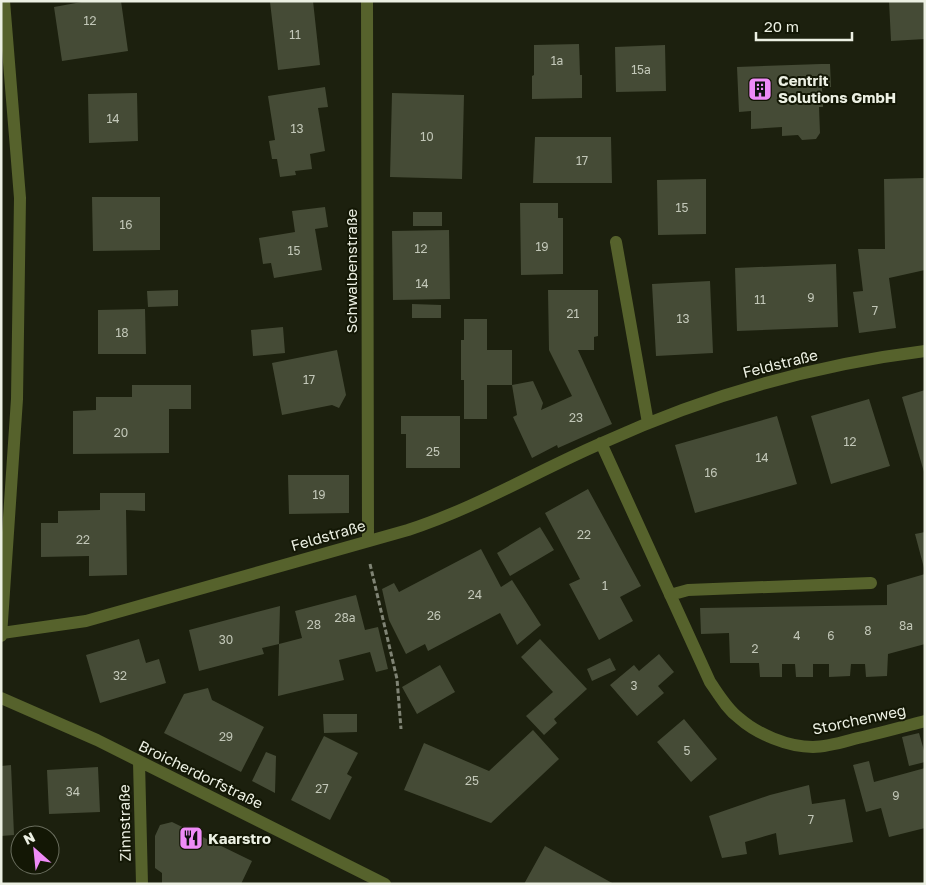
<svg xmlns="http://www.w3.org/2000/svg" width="926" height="885" font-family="'Golos Text',sans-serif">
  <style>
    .building { fill: #454b36 }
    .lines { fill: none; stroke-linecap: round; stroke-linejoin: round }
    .path { stroke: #808475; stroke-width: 3; stroke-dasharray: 5 2.5; stroke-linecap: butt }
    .minor { stroke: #56622c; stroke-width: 12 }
    .labels { text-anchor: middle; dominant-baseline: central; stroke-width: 4; stroke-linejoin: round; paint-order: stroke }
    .number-label { font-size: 12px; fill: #c2c7b8 }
    .poi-label { font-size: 15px; font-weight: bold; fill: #ecf0e3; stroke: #131705; text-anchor: start }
    .street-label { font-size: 15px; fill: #ecf0e3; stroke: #131705 }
  </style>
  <rect width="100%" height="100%" fill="#1c200e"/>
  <path class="building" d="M87,1h34l7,50 -66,10 -8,-54z
    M279,1h34l7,64 -42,5 -8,-68z
    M889,1h36v38l-34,2z
    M579,44l1,31h2v23l-50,1v-23l2,-1v-30z
    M665,45l1,46 -50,1 -1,-45z
    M821,64h9l1,23 -9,1 1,19h-4l1,26 -4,6 -14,1 -4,-5 -16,1v-9l-31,2v-18l-12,1 -2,-45z
    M325,87l3,20 -10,1 7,43 -15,3 2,15 -17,2 1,4 -16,2 -3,-18h-5l-3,-18 6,-1 -7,-44z
    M137,93l1,48 -49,2 -1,-49z
    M392,93l72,2 -2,84 -72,-2z
    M535,137h76l1,46h-79z
    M925,178v92l-36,8 7,50 -37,5 -6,-41 10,-1 -5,-42h27l-1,-70z
    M706,179v55l-48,1 -1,-55z
    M92,197h68v53l-67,1z
    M520,203h38v15h5v56l-42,1z
    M325,207l3,20 -13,2 7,41 -48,8 -3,-15 -8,1 -4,-26 36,-6 -3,-21z
    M413,212h29v14h-29z
    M449,230l1,69 -57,1 -1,-69z
    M836,264l2,63 -101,4 -2,-63z
    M710,281l3,72 -57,3 -4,-72z
    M178,290v16l-30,1 -1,-16z
    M548,290h50v46l-4,1v13h-16l34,74 -54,24 -1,-3 -25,13 -19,-41 4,-2 -5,-30h-25v34h-23v-39h-3v-40h3v-21h23v31h25v35l21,-4 10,22 -2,7 31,-14 -23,-46z
    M412,304l29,1v13h-29z
    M145,309l1,45h-48v-44z
    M283,327l2,26 -32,3 -2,-26z
    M337,350l9,45 -7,13 -7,-3 -50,10 -10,-52z
    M132,385h59v24h-22v44l-96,1v-43l23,-1v-13h36z
    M925,390v82h-1l-22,-75z
    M869,399l21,67 -59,18 -20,-68z
    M401,416h59v52h-54v-34h-5z
    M777,416l20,68 -102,29 -20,-68z
    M288,475h61v38l-60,1z
    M588,489l53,97 -21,11 13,24 -34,19 -30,-56 11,-5 -35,-66z
    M100,493h45v18l-19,-1 1,65 -38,1v-20l-48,1v-34h17v-12l42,-1z
    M540,527l14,23 -44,26 -13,-23z
    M925,532v36h-1l-9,-34z
    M481,549l20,38 11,-7 29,45 -24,20 -17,-32 -72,38 -3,-7 -19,10 -17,-34 -7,-31 12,-6 5,9z
    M925,574v70l-37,10 -1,22 -21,1 -1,-13h-14l-1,12 -21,1v-13h-16v13h-17l-1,-13h-13v13h-22l-1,-14h-29l-1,-30 -28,1 -1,-26 187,-3v-20z
    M356,595l9,35 13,-3 10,42 -12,3 -6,-20 -31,8 5,20 -66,16 1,-52 -17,4 2,6 -65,17 -10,-41 91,-24 -1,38 23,-6 -7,-27z
    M139,639l7,24 13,-4 7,24 -66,20 -14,-48z
    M540,639l47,50 -33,30 3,4 -13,12 -18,-19 27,-24 -32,-35z
    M659,654l15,18 -16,14 6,7 -27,23 -27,-31 24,-20 5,6z
    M610,658l6,12 -24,11 -5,-12z
    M440,665l15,27 -38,22 -15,-27z
    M208,688l4,12 52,27 -23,45 -77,-39 20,-39z
    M323,714h34v18l-33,1z
    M684,719l33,40 -26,23 -34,-40z
    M533,730l26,29 -68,64 -87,-33 20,-47 65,28z
    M919,733l6,21v8l-16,4 -7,-29z
    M324,736l34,17 -11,21 5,3 -22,43 -39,-20z
    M266,752l10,4 -1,37 -23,-12z
    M869,761l5,21 51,-14v60l-36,9 -8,-29 -15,4 -13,-47z
    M11,765l3,70 -13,1v-70z
    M98,767l2,45 -51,2 -2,-44z
    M809,785l3,19 33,-5 8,43 -74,13 -3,-22 -31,9 2,12 -25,4 -13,-42 61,-21z
    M172,822l80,39 -11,23h-79v-11l-7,-5v-32l5,-11z
    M545,846l69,38h-90z"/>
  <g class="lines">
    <path class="path" d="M370,564l27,115 4,50"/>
    <path class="minor" d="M367,1l1,540
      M616,242l32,181
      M601,443l109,239c9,13 17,27 29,36 18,16 49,29 74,29 15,0 30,-5 45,-9 22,-5 44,-11 67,-17
      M670,595l18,-5 183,-7
      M2,633l84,-12 322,-91c68,-22 129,-59 194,-87 103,-47 210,-78 323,-92
      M1,636l16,-237 3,-201 -16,-197
      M1,698l96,42 288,144
      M139,762l3,122"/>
  </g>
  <defs>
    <g id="building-square" transform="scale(1.25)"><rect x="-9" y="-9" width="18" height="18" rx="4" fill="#ef8bf7" stroke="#131705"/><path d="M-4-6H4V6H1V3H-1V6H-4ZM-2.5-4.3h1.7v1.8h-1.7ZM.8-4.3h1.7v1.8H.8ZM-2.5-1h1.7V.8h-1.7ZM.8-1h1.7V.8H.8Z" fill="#111"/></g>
    <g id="restaurant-square" transform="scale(1.25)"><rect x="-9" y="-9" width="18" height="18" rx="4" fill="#ef8bf7" stroke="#131705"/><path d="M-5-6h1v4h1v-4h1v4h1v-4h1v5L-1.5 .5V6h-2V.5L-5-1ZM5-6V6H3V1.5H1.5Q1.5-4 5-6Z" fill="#111"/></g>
  </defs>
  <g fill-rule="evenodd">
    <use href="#building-square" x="760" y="89"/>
    <use href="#restaurant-square" x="191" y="838"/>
  </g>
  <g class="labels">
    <g class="number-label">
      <text x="90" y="20">12</text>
      <text x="295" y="34">11</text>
      <text x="557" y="60">1a</text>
      <text x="641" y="69">15a</text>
      <text x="113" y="118">14</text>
      <text x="297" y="128">13</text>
      <text x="427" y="136">10</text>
      <text x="582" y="160">17</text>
      <text x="682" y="207">15</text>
      <text x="126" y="224">16</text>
      <text x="542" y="246">19</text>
      <text x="421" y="248">12</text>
      <text x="294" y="250">15</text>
      <text x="422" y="283">14</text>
      <text x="811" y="297">9</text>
      <text x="760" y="299">11</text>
      <text x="875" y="310">7</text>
      <text x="573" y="313">21</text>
      <text x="683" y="318">13</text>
      <text x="122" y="332">18</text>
      <text x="309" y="379">17</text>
      <text x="576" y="417">23</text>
      <text x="121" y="432">20</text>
      <text x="850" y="441">12</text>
      <text x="433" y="451">25</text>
      <text x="762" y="457">14</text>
      <text x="711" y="472">16</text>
      <text x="319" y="494">19</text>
      <text x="584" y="534">22</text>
      <text x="83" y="539">22</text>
      <text x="605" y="585">1</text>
      <text x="475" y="594">24</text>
      <text x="434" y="615">26</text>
      <text x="345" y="617">28a</text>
      <text x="314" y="624">28</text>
      <text x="906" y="625">8a</text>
      <text x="868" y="630">8</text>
      <text x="797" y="635">4</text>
      <text x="831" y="635">6</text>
      <text x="226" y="639">30</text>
      <text x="755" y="648">2</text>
      <text x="120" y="675">32</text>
      <text x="634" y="685">3</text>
      <text x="226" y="736">29</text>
      <text x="687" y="750">5</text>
      <text x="472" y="780">25</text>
      <text x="322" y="788">27</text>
      <text x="73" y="791">34</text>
      <text x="896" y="795">9</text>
      <text x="811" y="819">7</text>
    </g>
    <g class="poi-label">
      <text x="778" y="80">Centrit<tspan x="778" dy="17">Solutions GmbH</tspan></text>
      <text x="208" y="838">Kaarstro</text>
    </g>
    <g class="street-label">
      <text transform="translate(351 271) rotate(-90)">Schwalbenstraße</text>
      <text transform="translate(780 363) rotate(-14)">Feldstraße</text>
      <text transform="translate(328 535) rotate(-16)">Feldstraße</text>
      <text transform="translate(859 719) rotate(-12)">Storchenweg</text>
      <text transform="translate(201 774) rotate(26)">Broicherdorfstraße</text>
      <text transform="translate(124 823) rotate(-91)">Zinnstraße</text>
    </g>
  </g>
  <rect width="926" height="885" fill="none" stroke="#ecf0e3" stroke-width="5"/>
  <g transform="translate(35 850) rotate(333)"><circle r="24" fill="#131705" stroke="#6a6e5e"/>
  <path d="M0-4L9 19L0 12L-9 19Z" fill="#ef8bf7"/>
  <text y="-8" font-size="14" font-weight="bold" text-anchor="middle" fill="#ecf0e3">N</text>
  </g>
  <path d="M756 32v8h96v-8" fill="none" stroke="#ecf0e3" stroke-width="2.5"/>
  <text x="764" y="32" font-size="15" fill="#ecf0e3" stroke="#131705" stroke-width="4" paint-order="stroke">20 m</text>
</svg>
